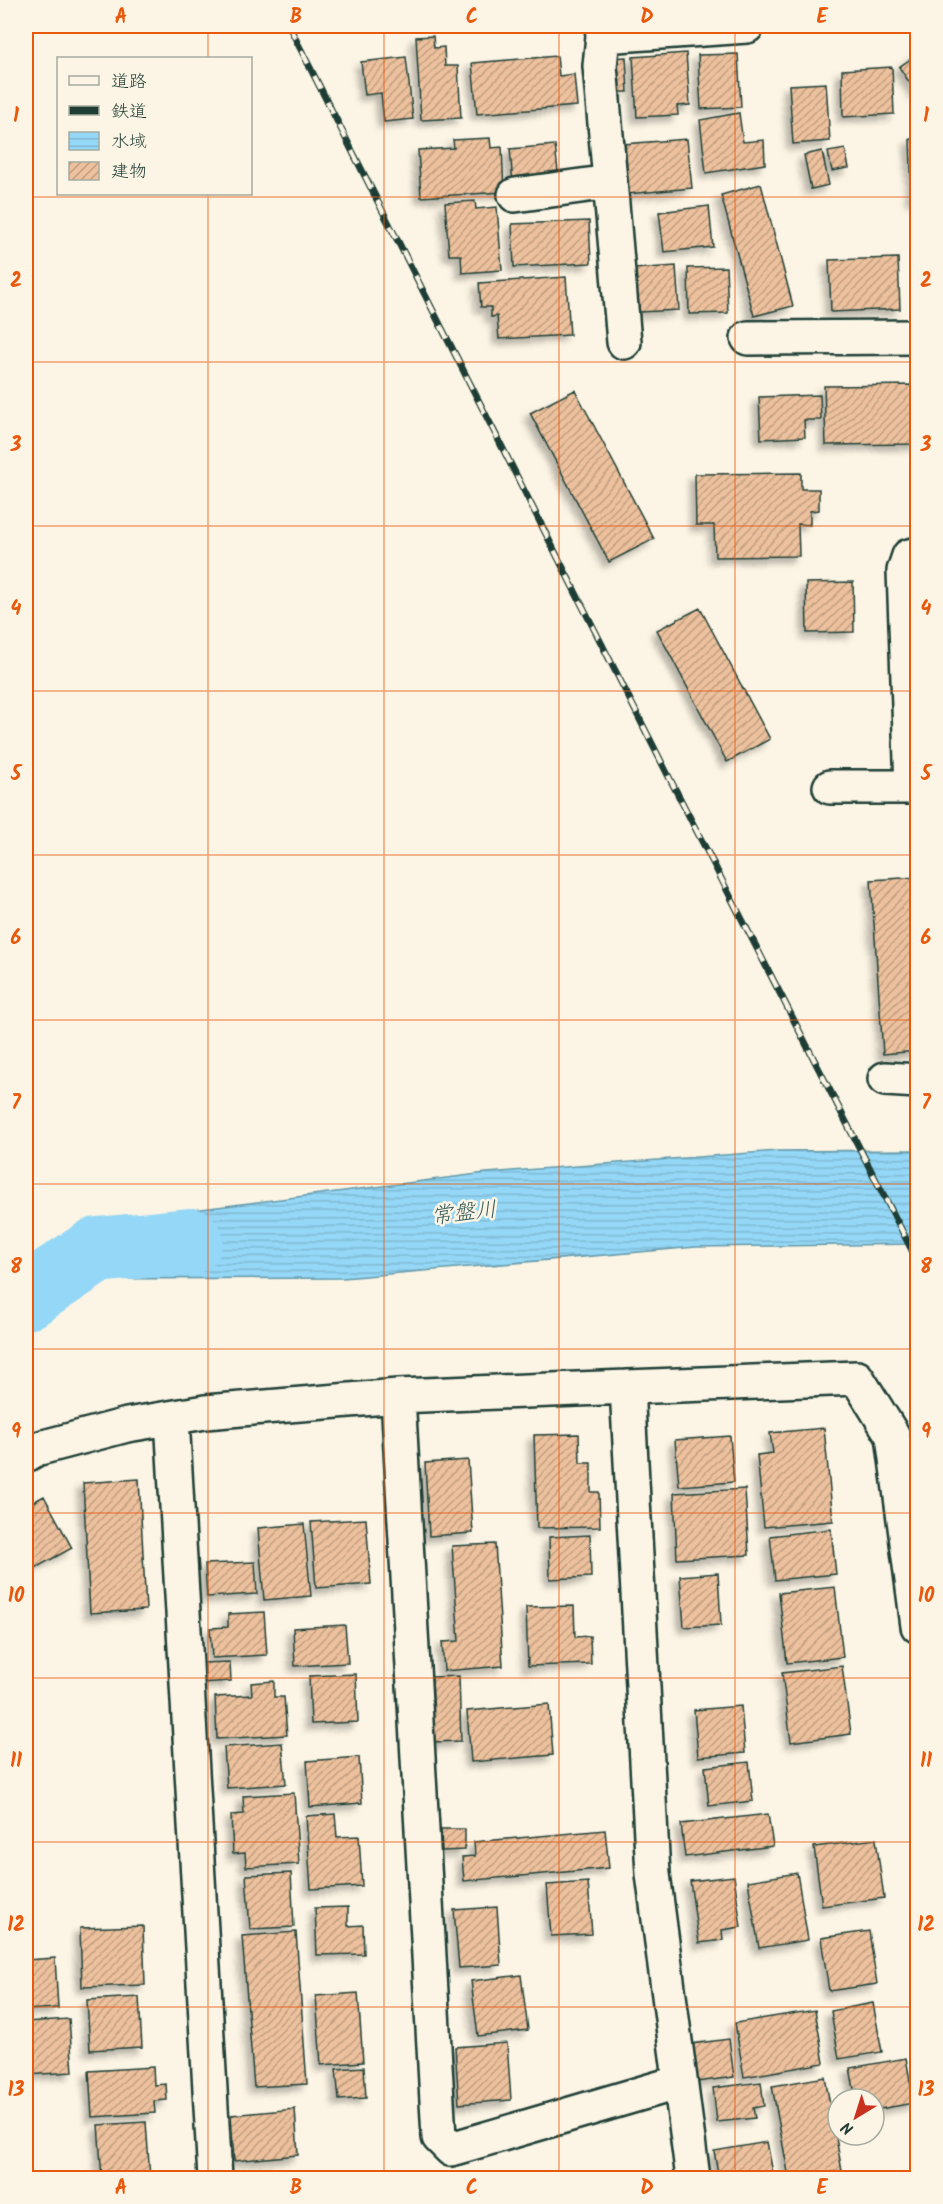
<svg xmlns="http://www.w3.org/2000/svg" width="943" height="2204" font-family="Kalam,'Klee One',sans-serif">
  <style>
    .water { fill: url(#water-rules); stroke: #6599a8; stroke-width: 1.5 }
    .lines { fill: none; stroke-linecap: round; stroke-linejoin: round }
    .river { stroke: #94d7f6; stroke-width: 66 }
    .building { fill: url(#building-hatch); stroke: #1f3d34; stroke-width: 1.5; filter: url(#shadow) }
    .minor-casing { stroke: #1f3d34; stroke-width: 38 }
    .minor { stroke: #fcf5e5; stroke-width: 33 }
    .rail-casing { stroke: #1f3d34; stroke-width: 7 }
    .rail { stroke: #fcf5e5; stroke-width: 4.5; stroke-dasharray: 14; stroke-linecap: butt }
    .grid { fill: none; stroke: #e8590c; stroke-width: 1.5; stroke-opacity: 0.55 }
    .labels { text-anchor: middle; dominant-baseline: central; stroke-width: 5; stroke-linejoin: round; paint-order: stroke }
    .water-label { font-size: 22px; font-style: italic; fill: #365c5b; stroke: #fcf5e5 }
    .neatline { fill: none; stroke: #e8590c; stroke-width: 2 }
    .grid-label { font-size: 20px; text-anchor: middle; font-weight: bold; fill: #e8590c }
  </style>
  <defs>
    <pattern id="water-rules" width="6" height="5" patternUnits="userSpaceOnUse" patternTransform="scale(1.5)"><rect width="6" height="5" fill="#94d7f6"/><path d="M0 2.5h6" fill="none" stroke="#7fb9d4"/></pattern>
    <pattern id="building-hatch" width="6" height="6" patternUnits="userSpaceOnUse" patternTransform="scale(1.5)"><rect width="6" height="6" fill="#edc19d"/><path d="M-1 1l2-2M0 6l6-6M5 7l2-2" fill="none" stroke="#bf9e81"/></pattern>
    <filter id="shadow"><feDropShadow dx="-5.5" dy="5.5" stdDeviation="3" flood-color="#0004"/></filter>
  </defs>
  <rect width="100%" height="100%" fill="#fcf5e5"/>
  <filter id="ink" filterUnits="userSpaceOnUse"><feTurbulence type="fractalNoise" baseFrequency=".0167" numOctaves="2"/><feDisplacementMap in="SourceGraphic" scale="12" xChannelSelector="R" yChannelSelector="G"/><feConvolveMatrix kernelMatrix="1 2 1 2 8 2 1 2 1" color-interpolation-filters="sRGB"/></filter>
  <g filter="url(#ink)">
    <path class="water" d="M917,1150v94l-221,3 -353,31 -239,1 -6,-57 388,-49 291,-22z"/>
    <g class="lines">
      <path class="river" d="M26,1297l71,-47 93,-9"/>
    </g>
    <path class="building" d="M433,36l1,12 10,-1 1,19h13l3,52 -40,2 -5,-83z
      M686,53l4,52 -13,1 1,9 -41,2 -4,-60z
      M738,54l3,53 -40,2 -3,-54z
      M918,54v41l-19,-28z
      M557,56l2,20 15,-2 3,32 -100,8 -5,-51z
      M406,57l7,62 -29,3 -3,-29 -16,2 -4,-33z
      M626,57l2,35h-14l-3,-34z
      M892,67l2,47 -51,3 -1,-47z
      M826,83l4,58 -37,3 -4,-59z
      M739,113l4,29 21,-2 1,24 -59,9 -6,-53z
      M490,138l1,10 11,-1 2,45 -83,5 -3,-47 36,-2 -1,-8z
      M687,139l5,49 -65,6 -4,-50z
      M910,139h8v60h-6z
      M555,145l4,35 -46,4 -3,-35z
      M845,149l4,19 -17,3 -4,-19z
      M822,151l7,34 -18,4 -7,-34z
      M761,184l32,122 -39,10 -33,-121z
      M475,201l1,8 21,-2 5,63 -40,3 -1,-18h-12l-4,-52z
      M709,206l4,41 -49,5 -5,-40z
      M589,221l2,42 -77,4 -2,-43z
      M898,258l2,51 -69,3 -2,-52z
      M676,266l3,44 -40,2 -1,-17h-5l-1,-26z
      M726,267l2,46 -39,1 -1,-46z
      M566,277l4,58 -71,4 -2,-23 -6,1v-10h-10l-2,-24z
      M918,385v59l-92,1 -2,-59z
      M575,390l79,149 -45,23 -79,-149z
      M820,395l1,25h-17l1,17 -44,2 -2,-42z
      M801,473v16h18v21l-9,1v14l-12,-1 1,32 -84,1 -1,-32h-18l-1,-51z
      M853,582l1,50 -47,1 -1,-50z
      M700,608l70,131 -43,23 -70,-132z
      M918,877v174l-35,3 -12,-174z
      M824,1428l9,93 -69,6 -7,-72 16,-2 -3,-20z
      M579,1434l1,29h11v29h8l1,35 -63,1 -3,-93z
      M730,1436l4,46 -55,4 -4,-46z
      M468,1460l5,73 -44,3 -4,-73z
      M139,1479l7,131 -56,3 -7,-130z
      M745,1489l4,66 -72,4 -3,-66z
      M44,1496l28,52 -46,25v-67z
      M366,1519l5,65 -55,4 -5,-66z
      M304,1524l7,72 -47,4 -6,-72z
      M831,1529l5,45 -61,6 -5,-44z
      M590,1535l1,42 -41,2 -1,-42z
      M495,1544l8,122 -59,5 -2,-29 17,-1 -7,-95z
      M255,1562l2,32 -50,3 -2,-33z
      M718,1573l3,52 -37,2 -4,-51z
      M835,1587l8,70 -56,6 -8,-70z
      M574,1606l1,31 15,-1 1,28 -63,2 -2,-59z
      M264,1612l3,43 -55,3 -2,-30 18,-1v-13z
      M345,1625l3,38 -53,3 -2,-38z
      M230,1662l1,19 -31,2 -1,-20z
      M842,1666l9,68 -60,8 -9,-69z
      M356,1674l2,48 -47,2 -2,-48z
      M459,1676l2,65 -27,1 -2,-65z
      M274,1681v16h10l3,38 -70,4 -2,-42 37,-2 -1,-12z
      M549,1704l4,51 -82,7 -4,-51z
      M741,1706l4,47 -47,4 -4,-47z
      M282,1743l4,41 -59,4 -3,-41z
      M359,1757l3,46 -52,4 -3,-46z
      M749,1762l4,39 -44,5 -4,-39z
      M294,1793l5,71 -53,3 -1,-14 -12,1 -2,-39 13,-1 -1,-18z
      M335,1814l2,23 22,-1 3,50 -51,3 -5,-73z
      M768,1814l5,32 -88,11 -4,-33z
      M441,1829h24v21l-23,1z
      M605,1830l4,38 -145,13 -2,-24 13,-1 -1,-14z
      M876,1839l8,59 -62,8 -8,-59z
      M291,1873l3,54 -44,2 -4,-54z
      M797,1873l11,67 -49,8 -11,-67z
      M734,1876l7,51 -19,3 1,10 -24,3 -9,-62z
      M588,1882l4,52 -41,2 -4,-51z
      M348,1907v19l15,-1 1,29 -47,1 -2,-47z
      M497,1907l4,58 -42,3 -5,-58z
      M143,1926l2,59 -63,2 -2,-59z
      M869,1931l8,53 -48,7 -8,-53z
      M296,1932l11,152 -53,3 -12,-151z
      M55,1958l3,50 -32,2v-50z
      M521,1975l7,55 -50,6 -7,-55z
      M358,1993l5,69 -42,3 -5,-69z
      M139,1997l3,50 -52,3 -3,-50z
      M873,2003l9,49 -43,7 -8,-48z
      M815,2010l9,53 -80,14 -9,-54z
      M69,2019l4,53 -47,3v-53z
      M729,2039l5,38 -37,5 -6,-38z
      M507,2043l4,57 -52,4 -4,-57z
      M906,2058l8,45 -40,7v-11h-18l-6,-31z
      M153,2067l1,18 12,-1 1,16 -13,1 1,12 -63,4 -3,-46z
      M364,2067l2,31 -27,2 -3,-31z
      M825,2077l17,94 -53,7 -17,-92z
      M761,2082l3,24 -11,2 2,10 -38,4 -4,-34z
      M295,2109l3,46 -64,6 -3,-46z
      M146,2122l4,56h-48l-4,-53z
      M767,2142l7,36h-55l-5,-27z
      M83,2175l1,3h-38z"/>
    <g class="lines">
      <g class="minor-casing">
        <path id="minor" d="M602,26l1,10 -3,30 24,276
          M603,36l144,-10
          M515,195l95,-13
          M748,338l170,-1
          M830,787h88
          M912,787l-8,-216 5,-15 9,-2
          M885,1079l33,2
          M627,1387l26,487 40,304
          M398,1396l41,741 12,12 229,-67
          M172,1418l43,760
          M26,1455l10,-6 91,-24 78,-13 193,-16 459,-18 36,58 25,190"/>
      </g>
      <use href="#minor" class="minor"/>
      <g class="rail-casing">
        <path id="rail" d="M289,26l381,753 248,483"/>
      </g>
      <use href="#rail" class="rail"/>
    </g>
  </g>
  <path class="grid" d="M208,26v32M384,26v2152M559,26v2152M735,26v2152M208,194v1984M26,197h892M26,362h892M26,526h892M26,691h892M26,855h892M26,1020h892M26,1184h892M26,1349h892M26,1513h892M26,1678h892M26,1842h892M26,2007h892"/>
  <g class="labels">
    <g class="water-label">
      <text transform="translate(464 1214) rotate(-6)">常盤川</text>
    </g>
  </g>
  <rect width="943" height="2204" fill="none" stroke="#fcf5e5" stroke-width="66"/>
  <rect x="57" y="57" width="195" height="138" fill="#fcf5e5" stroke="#a4ab9e" stroke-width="1.5"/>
  <rect x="69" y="76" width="30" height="9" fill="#fcf5e5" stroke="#a4ab9e" stroke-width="1.5"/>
  <text x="111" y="87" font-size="18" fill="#1f3d34">道路</text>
  <rect x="69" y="106" width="30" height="9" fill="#1f3d34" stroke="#a4ab9e" stroke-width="1.5"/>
  <text x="111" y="117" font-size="18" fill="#1f3d34">鉄道</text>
  <rect x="69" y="132" width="30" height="18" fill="url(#water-rules)" stroke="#a4ab9e" stroke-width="1.5"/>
  <text x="111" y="147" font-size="18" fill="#1f3d34">水域</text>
  <rect x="69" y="162" width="30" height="18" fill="url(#building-hatch)" stroke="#a4ab9e" stroke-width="1.5"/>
  <text x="111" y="177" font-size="18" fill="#1f3d34">建物</text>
  <g transform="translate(856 2117) rotate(218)"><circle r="28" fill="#fcf5e5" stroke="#a4ab9e" stroke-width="1.5"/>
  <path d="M0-4.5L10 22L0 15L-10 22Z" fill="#c8321e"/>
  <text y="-9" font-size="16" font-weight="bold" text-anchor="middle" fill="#1f3d34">N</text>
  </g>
  <rect x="33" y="33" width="877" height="2138" class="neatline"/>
  <g class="grid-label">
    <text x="121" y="23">A</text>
    <text x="296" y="23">B</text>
    <text x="472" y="23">C</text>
    <text x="647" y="23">D</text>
    <text x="822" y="23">E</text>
    <text x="16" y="122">1</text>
    <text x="926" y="122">1</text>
    <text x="16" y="287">2</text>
    <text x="926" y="287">2</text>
    <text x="16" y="451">3</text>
    <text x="926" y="451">3</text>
    <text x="16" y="615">4</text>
    <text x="926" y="615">4</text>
    <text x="16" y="780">5</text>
    <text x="926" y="780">5</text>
    <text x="16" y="944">6</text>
    <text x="926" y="944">6</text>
    <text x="16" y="1109">7</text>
    <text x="926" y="1109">7</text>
    <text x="16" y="1273">8</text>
    <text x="926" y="1273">8</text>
    <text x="16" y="1438">9</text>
    <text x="926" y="1438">9</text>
    <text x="16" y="1602">10</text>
    <text x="926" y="1602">10</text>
    <text x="16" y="1767">11</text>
    <text x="926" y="1767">11</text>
    <text x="16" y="1931">12</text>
    <text x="926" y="1931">12</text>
    <text x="16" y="2096">13</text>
    <text x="926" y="2096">13</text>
    <text x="121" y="2194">A</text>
    <text x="296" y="2194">B</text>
    <text x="472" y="2194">C</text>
    <text x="647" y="2194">D</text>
    <text x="822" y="2194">E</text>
  </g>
</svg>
